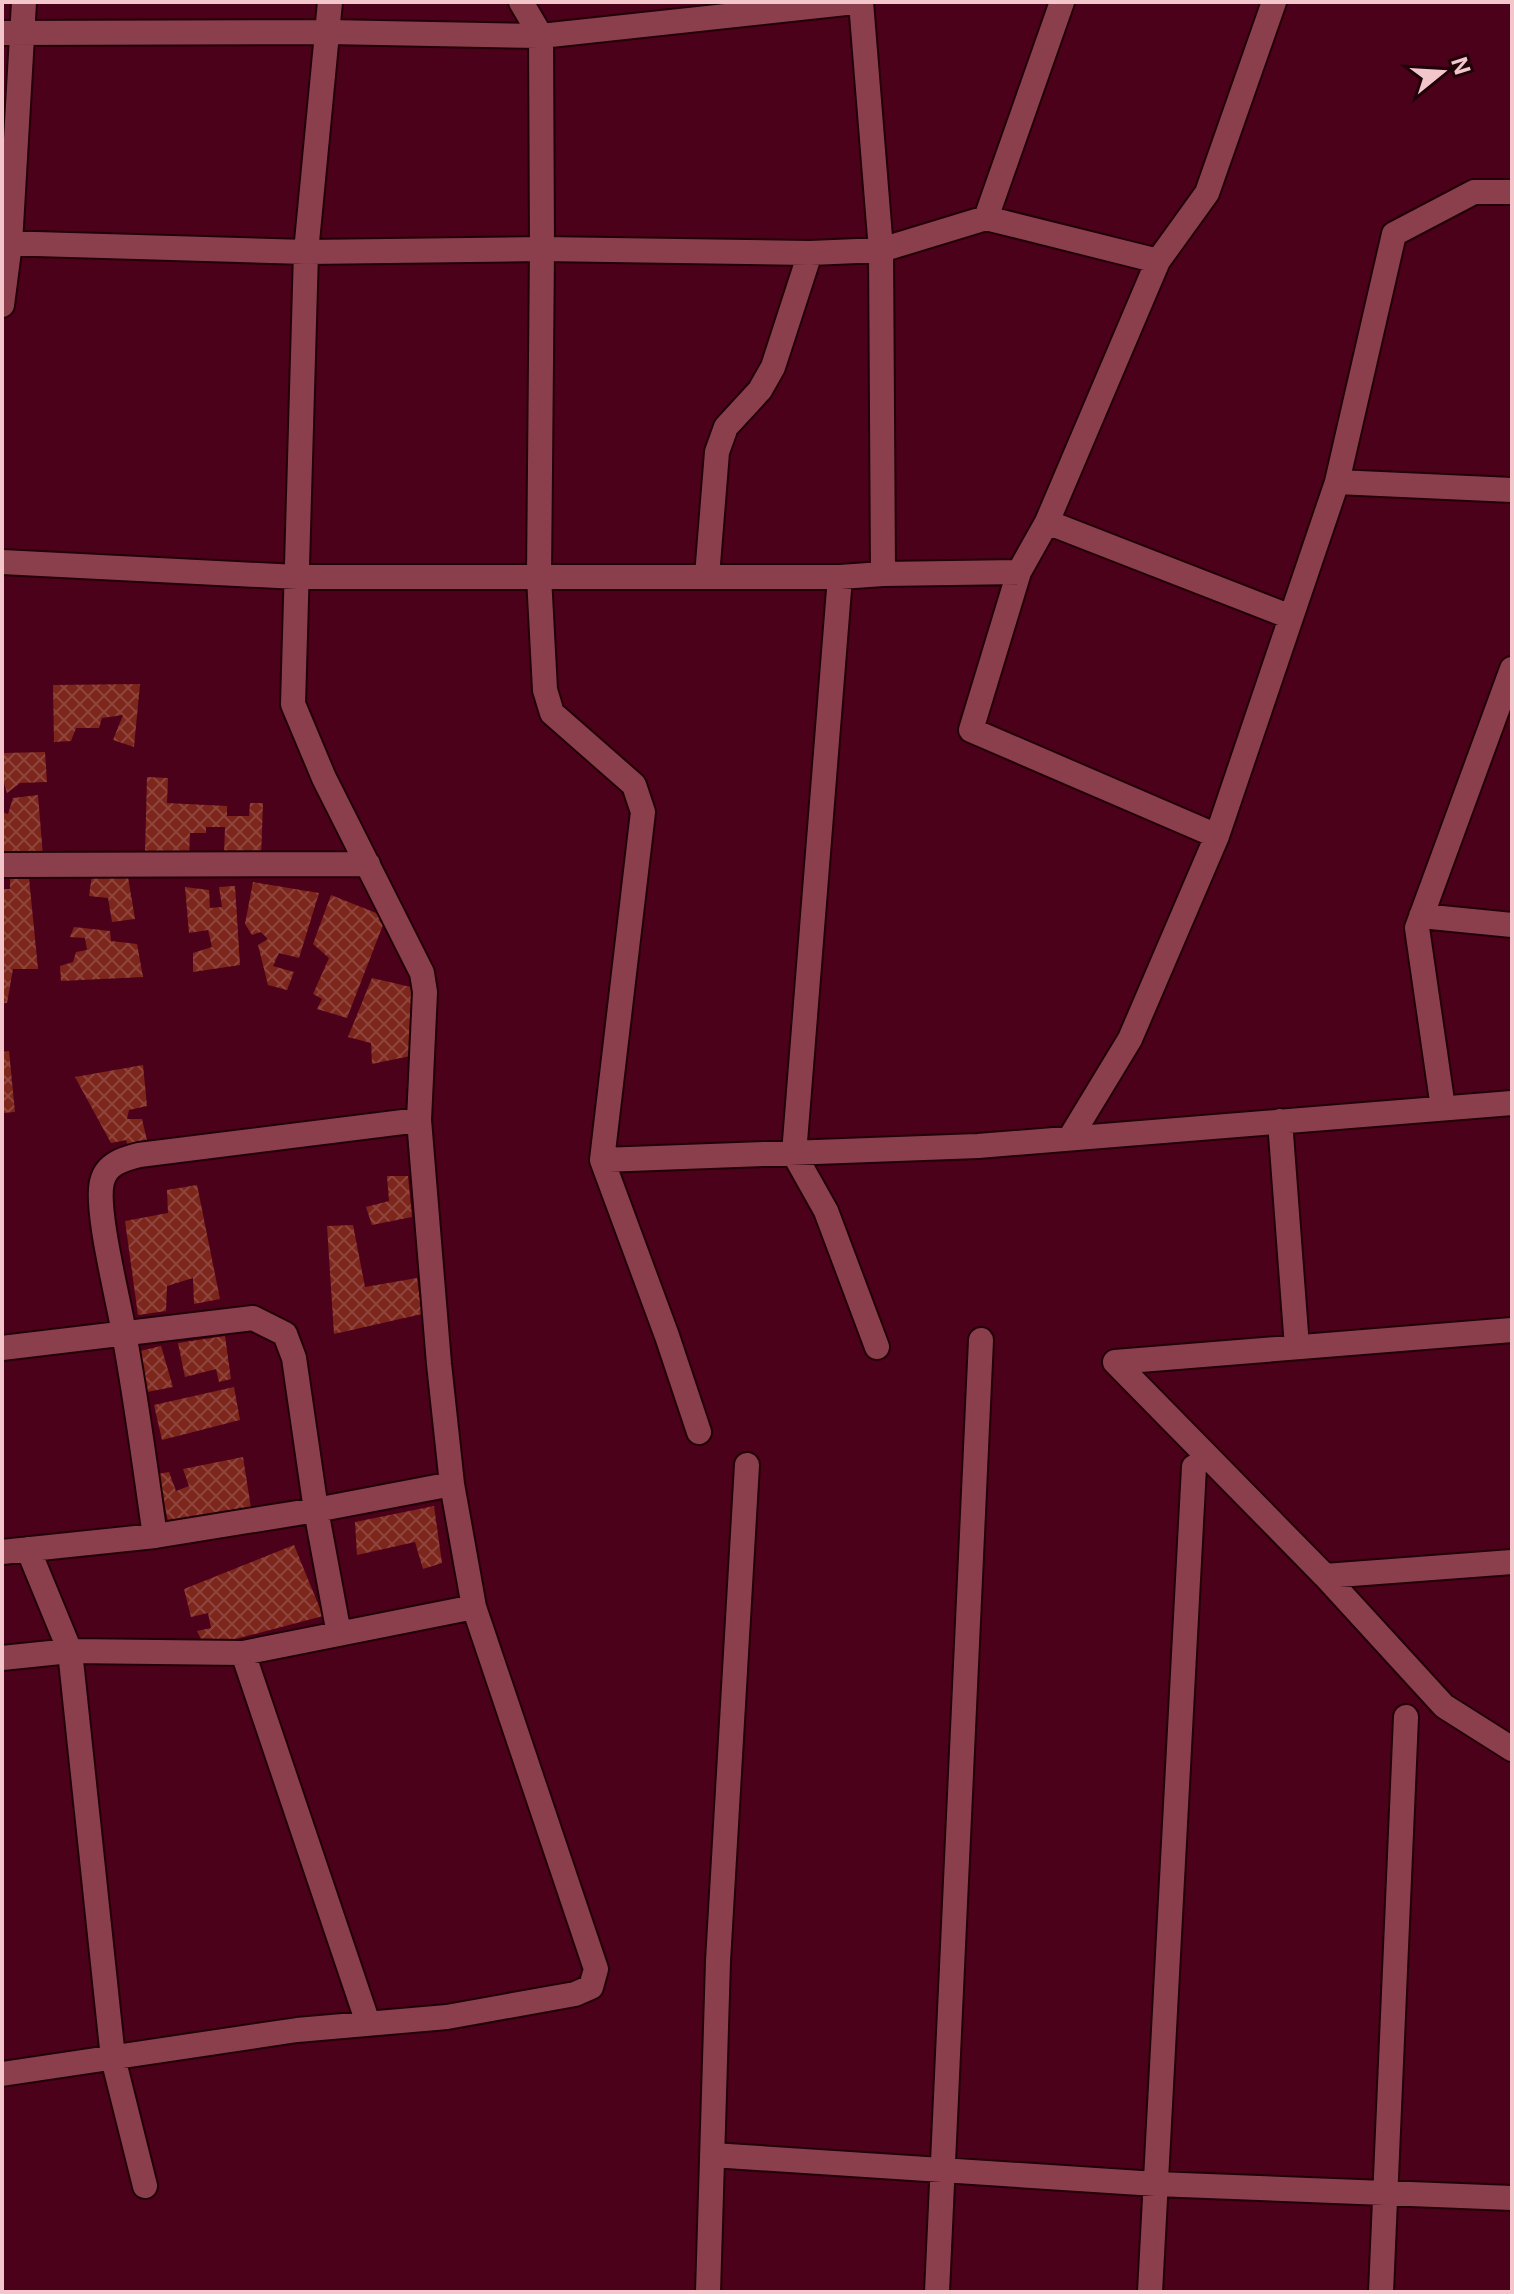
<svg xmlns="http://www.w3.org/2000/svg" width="1514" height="2294" font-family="Inter,sans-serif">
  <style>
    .building { fill: url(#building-cross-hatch) }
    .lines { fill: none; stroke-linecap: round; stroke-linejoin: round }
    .minor-casing { stroke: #230108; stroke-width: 28 }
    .minor { stroke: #8b3f4d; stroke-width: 24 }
  </style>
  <defs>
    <pattern id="building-cross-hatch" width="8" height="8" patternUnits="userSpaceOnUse" patternTransform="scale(2)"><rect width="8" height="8" fill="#7c261c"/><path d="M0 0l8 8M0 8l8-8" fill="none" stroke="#8f443c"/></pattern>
  </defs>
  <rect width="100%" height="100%" fill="#4b011a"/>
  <path class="building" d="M140,684l-6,63 -21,-7 10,-25 -21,3 -3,10h-23l-5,13 -17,1 -1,-57z
    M45,752l2,30 -27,1 -13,10 -5,-16v-24z
    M147,777l21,1 -1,25 60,3v10h22l1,-13h13l-2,54 -37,-1 1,-29h-19v6h-16l-1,23 -44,-2z
    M38,795l5,61 -41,-2v-42l6,2 5,-16z
    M92,875l36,2 7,42 -23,3 -4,-24 -19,-2z
    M29,878l9,91h-25l-6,34h-5v-114h8v-10z
    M253,882l66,11 -20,65 -20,-5 -6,13 21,6 -7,18 -19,-5 -10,-40 10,-6 -7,-7 -9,3 -7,-11z
    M235,886l5,79 -47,7v-19l19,-6 -4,-17 -19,3 -4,-46 24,3 1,18 12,-1 -3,-20z
    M331,895l55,22 -39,101 -30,-9 5,-10 -9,-5 16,-36 -16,-14z
    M74,927l36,4 1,10 26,3 6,33 -82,4 -1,-15 13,-4 3,-10 11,-2 -2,-12 -15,-1z
    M372,978l43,10v67l-43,9 -1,-21 -23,-6z
    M9,1051l6,61 -13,1v-61z
    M143,1065l4,41 -18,4 -2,9h15l7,30h-20l-3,-9 -15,3 -36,-66z
    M387,1176h21l4,41 -40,8 -6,-18 23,-6z
    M197,1185l23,114 -26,5 -1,-26 -26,8 -1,25 -28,4 -13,-94 43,-8 -1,-23z
    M353,1225l12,62 52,-9 5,36 -88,20 -7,-108z
    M225,1336l6,43 -12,3 -3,-13 -31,8 -7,-34z
    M161,1346l12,41 -26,5 -7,-41z
    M234,1387l6,33 -78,20 -8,-35z
    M243,1457l8,51 -82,18 -11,-52 11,-2 7,19 13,-5 -6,-17z
    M434,1506l8,57 -19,6 -8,-27 -58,13 -2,-33z
    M294,1545l29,71 -118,31 -8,-16 14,-3 -3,-15 -17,4 -7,-28z"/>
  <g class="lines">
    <g class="minor-casing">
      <path id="minor" d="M521,2l20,34 1,213 -3,328 6,113 7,23 82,72 9,27 -41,348 65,176 32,96
        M861,2l20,248 2,324
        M2,33l326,-1 213,4 314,-34
        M986,218l76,-216
        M2,243l304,9 236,-3 268,4 71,-3 105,-32 172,43
        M2,305l8,-62 14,-241
        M1337,482l175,8
        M1047,522l244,95
        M2,562l295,15h543l43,-3 136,-2 28,-50 111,-261 49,-68 67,-191
        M1019,572l-48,158 246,106
        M707,576l10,-124 9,-25 34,-37 13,-23 37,-114
        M840,577l-46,577 32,57 51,136
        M2,865l366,-1
        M1421,916l91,9
        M1443,1108l-26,-180 95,-259
        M1280,1121l17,226
        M1070,1138l60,-99 87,-203 120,-354 57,-248 80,-42h38
        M602,1160l376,-14 534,-43
        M2,1348l251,-30 32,16 9,24 22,152 23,124
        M1115,1362l210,214 119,130 68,43
        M1115,1362l397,-32
        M155,1536c-10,-69 -19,-139 -32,-208 -5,-30 -28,-120 -21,-146 4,-18 21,-23 37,-27l280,-35
        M28,1549l42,102 43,407 32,128
        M2,1552l153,-16 161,-26 136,-26
        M1325,1576l187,-14
        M243,1653l125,370
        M2,1658l68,-7 173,2 231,-46
        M2,2074l295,-44 150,-13 128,-23 16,-7 5,-18 -122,-362 -22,-123 -13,-120 -20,-244 6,-128 -3,-19 -98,-195 -31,-74 13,-452 24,-250
        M712,2155l444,29 356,14
        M708,2292l10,-331 29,-496
        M937,2292l44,-952
        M1150,2292l44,-825
        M1381,2292l25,-575"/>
    </g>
    <use href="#minor" class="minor"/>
  </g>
  <rect width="1514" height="2294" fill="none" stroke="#f3c6cc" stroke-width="8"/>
  <g transform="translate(1442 72) rotate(72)" stroke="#200309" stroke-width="6" paint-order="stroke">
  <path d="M0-6L14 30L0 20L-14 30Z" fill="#f3c6cc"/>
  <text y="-12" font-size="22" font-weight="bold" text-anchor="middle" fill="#f3c6cc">N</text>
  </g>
</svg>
